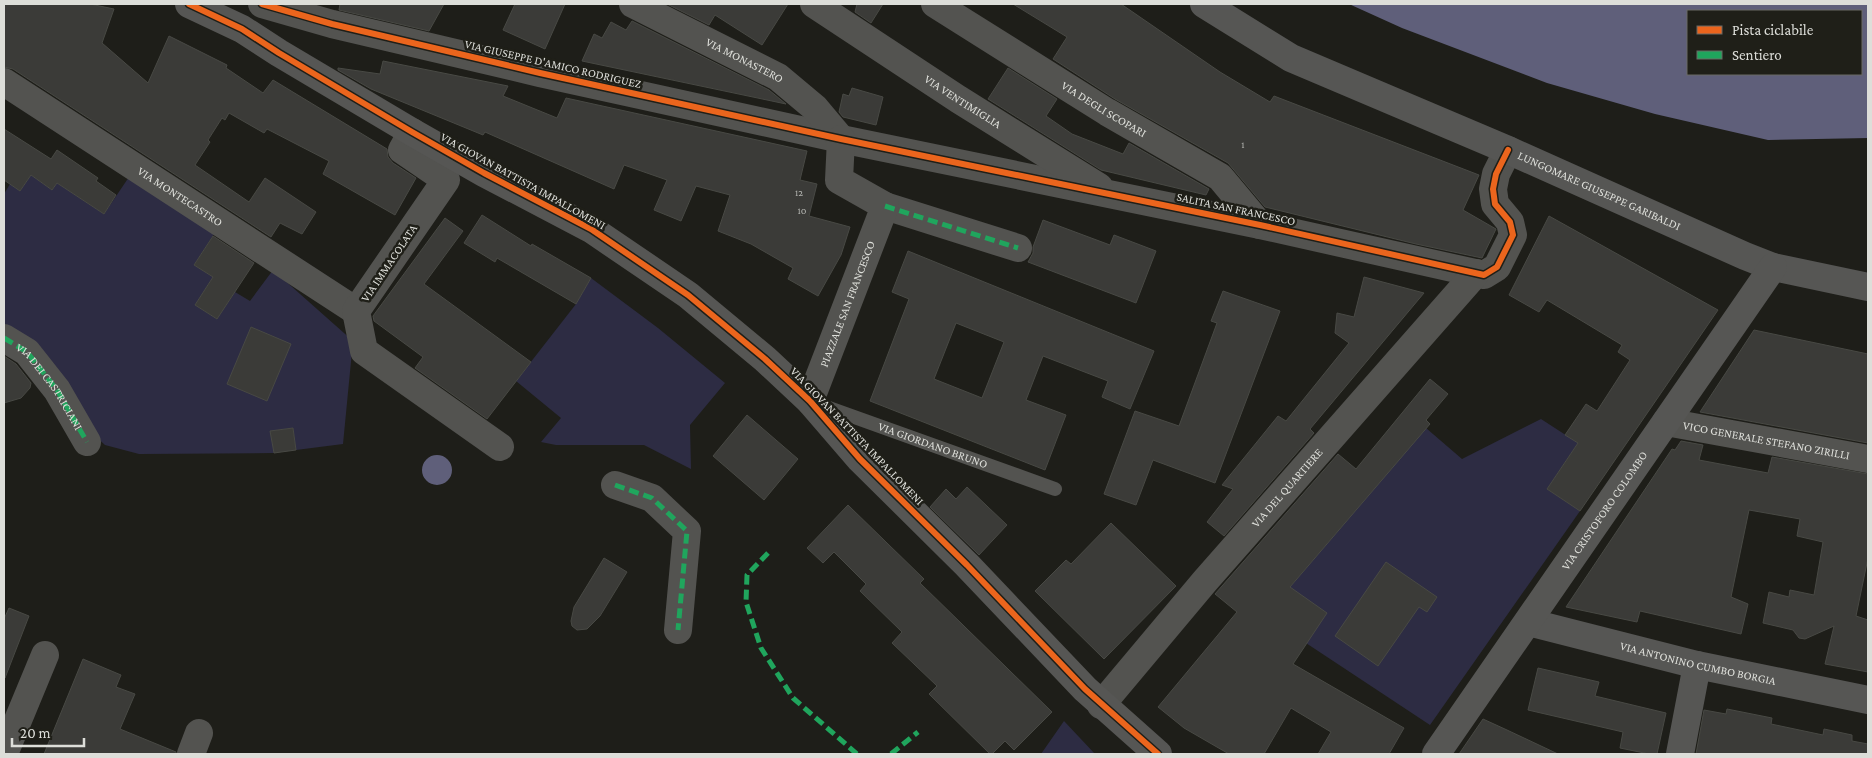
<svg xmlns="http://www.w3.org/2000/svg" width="1872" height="758" font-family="'Crimson Pro',serif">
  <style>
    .green { fill: #2d2c43 }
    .water { fill: #5f5f7a; fill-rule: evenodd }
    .building { fill: #3b3b38; stroke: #484944; fill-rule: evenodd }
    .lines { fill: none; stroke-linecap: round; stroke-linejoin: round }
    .lane { stroke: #535350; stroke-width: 14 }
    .street { stroke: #535350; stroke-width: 28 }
    .secondary { stroke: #565654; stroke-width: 28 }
    .quiet { stroke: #20a55d; stroke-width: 5; stroke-dasharray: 10 5; stroke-linecap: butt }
    .cycleway-casing { stroke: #1f1f18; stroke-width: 9 }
    .cycleway { stroke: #eb651d; stroke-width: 6 }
    .labels { text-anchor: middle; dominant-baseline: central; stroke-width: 5; stroke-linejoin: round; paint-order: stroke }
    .number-label { font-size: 10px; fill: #b4b5b1 }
    .street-label { font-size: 12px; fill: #ddded9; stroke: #1f1f18 }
  </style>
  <rect width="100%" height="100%" fill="#1e1e19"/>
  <path class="green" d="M131,174l85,57 -22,34 19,12 -18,28 22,14 18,-27 15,9 23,-31 80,71 -10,103 -47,6 -3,-22 -22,3 3,22 -135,1 -34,-9 -16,-15 -85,-102v-134l6,-10 10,7 11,-16 21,15 5,-7 47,31z
    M591,278l67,50 67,55 -35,42 1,44 -47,-24h-88l-15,-3 20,-24 -45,-37 60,-77z
    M1541,419l37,24 -31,46 33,22 -150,214 -165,-109 161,-188 36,31z
    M1064,721l31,33h-54z"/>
  <path class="water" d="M1349,4h519v134l-100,2 -113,-26 -108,-31 -145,-55zM1688,11h173v63h-173z
    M422 470a15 15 0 1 1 30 0a15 15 0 1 1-30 0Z"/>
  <path class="building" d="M4,4h86l24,5 -12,34 46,40 21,-47 58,29 -1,3 37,25 10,-13 114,69 1,8 5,6 23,15 -21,37 -72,-41 6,-13 -62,-32 -3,4 -35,-20 -4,7 -3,-2 -14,22 2,2 -15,23 54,37 16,-24 51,34 -14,22 -22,-11 -9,14 -258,-168 -9,-2z
    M340,4h104l-15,27 -90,-21z
    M515,4h50l-20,45 -42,-19z
    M667,4h121l-26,41 -47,-30 -6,10z
    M857,4h26l-12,19 -16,-11z
    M1013,4h108l99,68 50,30 4,-6 205,79 -16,35 33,19 -14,29 -66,-14 -151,-37 -37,-44 -113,-64 -62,-40 14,-22z
    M632,21l137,69 17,14 -204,-43 12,-27 8,4 9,-16 15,8z
    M383,61l125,25 -5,10 54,22 9,-20 241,53 -7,29 17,4 -8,32 41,11 -9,28 -23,41 -30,-17 5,-11 -42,-24 -33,-13 12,-36 -34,-9 -15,35 -27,-11 13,-30 -43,-15 -10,24 -129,-57 -2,3 -112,-46 -33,-19v-2l42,6z
    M1008,68l49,31 -11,17 26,18 51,20 6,-11 80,46 -3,6 -105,-25 -113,-71z
    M852,88l31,9 -7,28 -33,-8 -4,-5 4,-18 6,2z
    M4,129l47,30 6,-9 41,28 -2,3 20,14 -12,19 -47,-31 -5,7 -21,-15 -11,16 -16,-11z
    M482,215l49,31 1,-2 59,34 -15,26 -79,-46 -2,4 -31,-19z
    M1549,216l169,94 -138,201 -33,-22 31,-46 -13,-8 21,-31 11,7 33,-51 -12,-8 4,-7 -75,-45 -8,12 -30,-17z
    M445,218l18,13 -39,53 107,78 -44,57 -72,-51 8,-11 -49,-36 -1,-5z
    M1043,220l67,25 4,-10 42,16 -20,52 -108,-41 5,-9v-6z
    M213,236l41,27 -37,56 -22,-14 18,-28 -19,-12z
    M908,251l246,100 -24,58 -28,-12 6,-16 -65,-25 -17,44 40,15 -21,55 -175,-69 39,-102 -17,-7zM956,323l48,19 -22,56 -48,-19z
    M1364,277l60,16 -114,136 4,4 -90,103 -17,-14 26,-33 -11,-4 56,-69 8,5 63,-78 -14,-10 2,-20 17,4z
    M1223,291l57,20 -65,172 -62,-23 -17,45 -32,-11 31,-83 44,15 38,-103 -6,-2z
    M251,327l40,17 -24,57 -40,-17z
    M1754,330l114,24v89l-168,-31z
    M4,356l12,8 15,19 -1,5 -9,10 -17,5z
    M1430,379l18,15 -22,26 4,4 -140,163 37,26 -34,51 111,64 -15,26h-71l13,-22 -40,-24 -27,46h-35l-45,-26 -26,-21 79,-95 -22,-18 123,-140 18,15z
    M747,415l51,44 -34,41 -51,-44z
    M293,428l3,22 -22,3 -4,-22z
    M1681,441l22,4 -4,15 69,13 4,-16 96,17v84l-12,58 12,4v52l-43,-8 9,-38 -29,13 -6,-1 -6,-8 -30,-7 6,-31 20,5 1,-7 24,5 9,-53 -26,-6 3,-17 -51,-9 -18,87 17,7 -7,30 -101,-23 -3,11 -71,-15 106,-158 3,1z
    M967,487l40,38 -28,30 -49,-48 16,-18 10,10z
    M848,505l76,74 -4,4 132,129 -38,38 -9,-9 -13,13h-2l-61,-60 8,-8 -45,-43 10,-11 -42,-41 6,-7 -32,-32 -11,11 -16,-15z
    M1111,523l65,63 -72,73 -69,-68 31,-31 5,4z
    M604,558l23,14 -27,44 -13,13 -10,1 -5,-4 -1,-5 3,-14z
    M1386,562l51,35 -10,15 -8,-5 -41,59 -43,-30z
    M9,608l20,8 -24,62 -1,-59z
    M83,659l38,16 -5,12 19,7 -15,35 56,23v2h-132z
    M1538,668l61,14 -4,14 71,17 -9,41h-8l-29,-6 3,-16 -95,-22z
    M1727,709l45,9 -1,6 52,11 1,-6 28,6v6l16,3v10h-172l8,-44 22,4z
    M1483,719l24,11 51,24h-99z"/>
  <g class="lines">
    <path class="lane" id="s1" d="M818,404l237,85"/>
    <g class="street">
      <path d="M262,4l70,20 208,49 301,66 419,86 224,50 13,-8 16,-32 -3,-13 -15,-18 -2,-15 3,-15 12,-24"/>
      <path id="s2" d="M633,4l145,73 37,31 26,31"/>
      <path id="s3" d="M814,4l144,95 141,88"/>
      <path id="s4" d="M935,4l172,108 113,65 40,48"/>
      <path id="s5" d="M4,82l352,229"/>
      <path d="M412,132l-10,18 44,30 -90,131 8,40 136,96"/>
      <path d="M885,206l133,42"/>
      <path d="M4,338l23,14 30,38 30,52"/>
      <path id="s6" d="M810,401l75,-195 -46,-26 2,-41"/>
      <path id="s7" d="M1666,422l202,37"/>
      <path d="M615,485l37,13 35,33 -9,99"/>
      <path id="s8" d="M1101,705l104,-124 271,-308"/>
      <path d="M4,754l41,-99"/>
      <path d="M191,754l8,-21"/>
    </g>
    <g class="secondary">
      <path d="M189,4l53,25 37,24 133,79 72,41 107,56 97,66 77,64 45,42 50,58 107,106 118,124 73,65"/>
      <path id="s9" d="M1204,4l87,54 217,92 237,106 28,11 95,20"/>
      <path id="s10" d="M1528,622l169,43 171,35"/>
      <path id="s11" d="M1436,754l337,-487"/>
      <path d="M1680,754l17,-89"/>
    </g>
    <g class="quiet">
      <path d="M885,206l133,42"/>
      <path id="s12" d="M4,338l23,14 30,38 30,52"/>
      <path d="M615,485l37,13 35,33 -9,99"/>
      <path d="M768,553l-21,22 -1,27 15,46 32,50 64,56"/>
      <path d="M891,754l27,-22"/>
    </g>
    <g class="cycleway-casing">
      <path id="cycleway" d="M189,4l53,25 37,24 133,79 72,41 107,56 97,66 77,64 45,42 50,58 107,106 118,124 73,65
        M262,4l70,20 208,49 301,66 419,86 224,50 13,-8 16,-32 -3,-13 -15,-18 -2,-15 3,-15 12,-24"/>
    </g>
    <use href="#cycleway" class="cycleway"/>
  </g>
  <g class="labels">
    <g class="number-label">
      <text x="1243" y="144">1</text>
      <text x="799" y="192">12</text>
      <text x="802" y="210">10</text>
    </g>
    <g class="street-label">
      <text stroke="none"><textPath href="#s2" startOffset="125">VIA MONASTERO</textPath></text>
      <text transform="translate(553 64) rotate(13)">VIA GIUSEPPE D'AMICO RODRIGUEZ</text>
      <text stroke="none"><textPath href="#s3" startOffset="178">VIA VENTIMIGLIA</textPath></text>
      <text stroke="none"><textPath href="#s4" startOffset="199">VIA DEGLI SCOPARI</textPath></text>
      <text transform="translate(523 181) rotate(29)">VIA GIOVAN BATTISTA IMPALLOMENI</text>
      <text stroke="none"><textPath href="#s9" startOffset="438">LUNGOMARE GIUSEPPE GARIBALDI</textPath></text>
      <text stroke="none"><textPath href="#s5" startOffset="210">VIA MONTECASTRO</textPath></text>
      <text transform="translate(1236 209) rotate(12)">SALITA SAN FRANCESCO</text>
      <text transform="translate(389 263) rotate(-56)">VIA IMMACOLATA</text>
      <text stroke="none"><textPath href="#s6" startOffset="104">PIAZZALE SAN FRANCESCO</textPath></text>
      <text stroke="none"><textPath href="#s12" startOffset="68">VIA DEI CASTRICIANI</textPath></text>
      <text transform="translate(857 436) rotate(46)">VIA GIOVAN BATTISTA IMPALLOMENI</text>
      <text stroke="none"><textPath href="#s7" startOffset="102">VICO GENERALE STEFANO ZIRILLI</textPath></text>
      <text stroke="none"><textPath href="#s1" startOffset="122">VIA GIORDANO BRUNO</textPath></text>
      <text stroke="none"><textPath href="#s8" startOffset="286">VIA DEL QUARTIERE</textPath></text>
      <text stroke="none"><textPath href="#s11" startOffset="296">VIA CRISTOFORO COLOMBO</textPath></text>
      <text stroke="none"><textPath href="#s10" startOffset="175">VIA ANTONINO CUMBO BORGIA</textPath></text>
    </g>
  </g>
  <rect width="1872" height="758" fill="none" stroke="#ddded9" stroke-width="10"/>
  <rect x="1687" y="10" width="175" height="65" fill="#1f1f18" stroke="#6b6b65"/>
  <rect x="1697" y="26" width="25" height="8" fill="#eb651d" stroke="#6b6b65"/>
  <text x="1732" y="35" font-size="15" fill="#ddded9">Pista ciclabile</text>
  <rect x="1697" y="51" width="25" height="8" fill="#20a55d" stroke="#6b6b65"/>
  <text x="1732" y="60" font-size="15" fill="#ddded9">Sentiero</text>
  <path d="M12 738v8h72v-8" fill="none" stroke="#ddded9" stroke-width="2.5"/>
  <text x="20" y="738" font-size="15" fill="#ddded9" stroke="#1f1f18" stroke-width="4" paint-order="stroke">20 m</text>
</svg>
